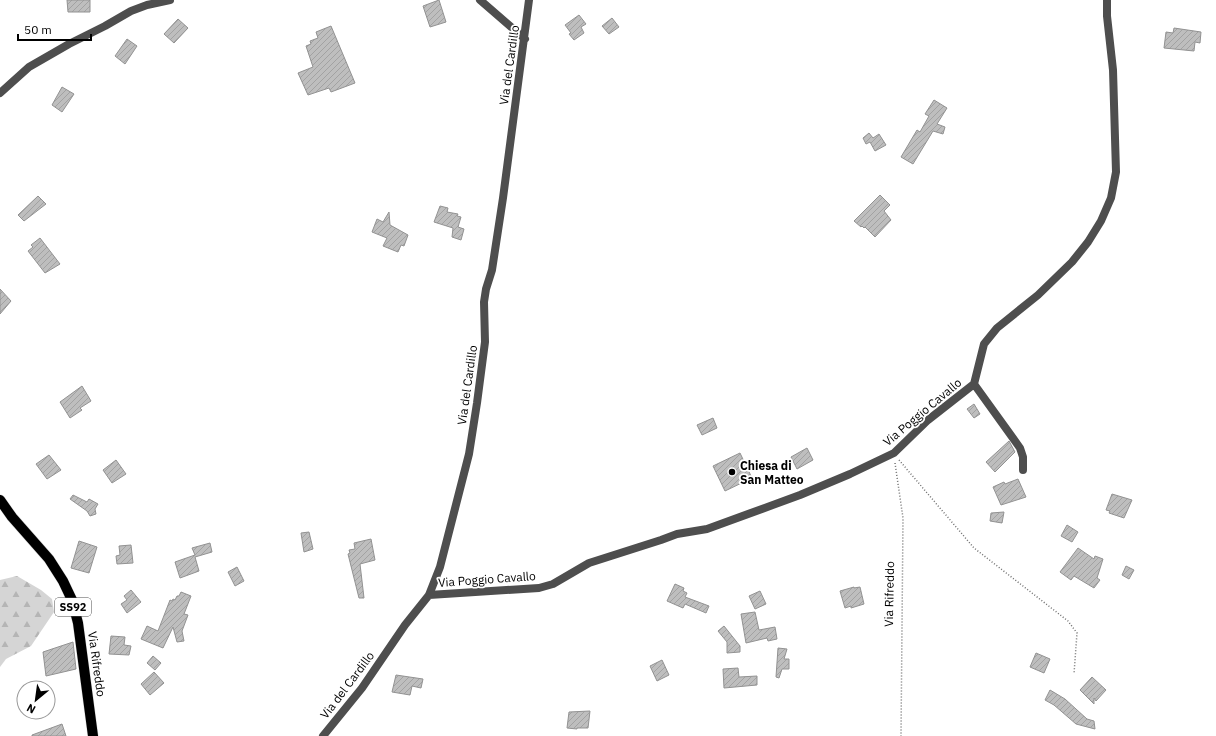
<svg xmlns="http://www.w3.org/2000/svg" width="1216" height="736" font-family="'IBM Plex Sans',sans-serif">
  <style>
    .forest { fill: url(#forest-firs) }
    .building { fill: url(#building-hatch); stroke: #929292 }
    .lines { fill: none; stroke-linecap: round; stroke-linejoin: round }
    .primary-casing { stroke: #dbdbdb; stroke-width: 11 }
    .path { stroke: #707070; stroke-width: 1.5; stroke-dasharray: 1 2; stroke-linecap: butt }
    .minor { stroke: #4e4e4e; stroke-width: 8 }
    .primary { stroke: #000; stroke-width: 10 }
    .poi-dot { fill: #000; stroke: #fff; stroke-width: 1.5 }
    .labels { text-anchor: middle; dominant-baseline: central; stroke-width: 3.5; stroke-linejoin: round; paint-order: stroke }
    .shield { fill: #fff; stroke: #4c4c4c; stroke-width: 1 }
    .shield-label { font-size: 11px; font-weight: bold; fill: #000 }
    .street-label { font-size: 12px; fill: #000; stroke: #fff }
    .poi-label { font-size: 12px; font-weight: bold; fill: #000; stroke: #fff; text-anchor: start }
  </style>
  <defs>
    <pattern id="forest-firs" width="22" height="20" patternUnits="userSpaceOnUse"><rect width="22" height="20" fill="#d5d5d5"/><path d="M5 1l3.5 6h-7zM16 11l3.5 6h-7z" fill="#b5b5b5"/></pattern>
    <pattern id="building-hatch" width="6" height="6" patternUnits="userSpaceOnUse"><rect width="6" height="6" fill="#bebebe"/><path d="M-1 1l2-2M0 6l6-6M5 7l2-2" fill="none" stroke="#a2a2a2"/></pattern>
  </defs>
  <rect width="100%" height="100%" fill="#fff"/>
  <path class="forest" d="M17,576l24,14 11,9 2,13 -23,34 -25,13 -6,8v-87z"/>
  <path class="building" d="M67,0h23v12h-22z
    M439,0l7,22 -16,5 -7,-21z
    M579,15l7,9 -5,3 3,6 -10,7 -5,-6 2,-1 -6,-8z
    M612,18l7,9 -10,7 -7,-8z
    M178,19l10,9 -14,15 -10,-9z
    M331,26l24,57 -24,9 -2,-4 -21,7 -10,-22 15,-6 -7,-21 5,-2 -1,-3 8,-3 -2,-6z
    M1174,28l27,4 -1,11 -5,-1 -1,9 -30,-3 2,-16 7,1z
    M127,39l10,7 -12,18 -10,-8z
    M62,87l12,7 -12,18 -10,-7z
    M934,100l13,8 -10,16 8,3 -2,7 -10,-3 -20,33 -12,-7 16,-27 3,2 9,-16 -4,-2z
    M869,133l4,5 6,-4 7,11 -11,6 -5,-9 -4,2 -3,-6z
    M880,195l10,10 -6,6 7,9 -16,17 -10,-10 -1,1 -2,-2 -1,1 -7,-6z
    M38,196l8,8 -22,17 -6,-6z
    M440,206l8,2 -1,4 11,2 -1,2 4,1 -3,10 6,2 -3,11 -9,-3 1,-9 -19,-6z
    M389,212l1,13 18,10 -4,11 -3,-1 -3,7 -15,-6 4,-8 -15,-6 5,-13 6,3z
    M40,238l20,26 -15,9 -17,-22 5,-4 -2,-2z
    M0,289l11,12 -11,13z
    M82,386l9,15 -11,7 2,2 -12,8 -10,-16z
    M974,404l6,10 -6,4 -7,-9z
    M713,418l4,10 -15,7 -5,-10z
    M1009,441l6,11 -20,20 -9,-10z
    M807,448l6,12 -16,9 -6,-12z
    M740,453l12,25 -27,13 -12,-25z
    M49,455l12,15 -14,9 -11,-15z
    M116,460l10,14 -14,9 -9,-13z
    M1018,479l8,18 -25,8 -8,-18 11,-5 1,2z
    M1112,494l20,6 -8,18 -15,-5 1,-2 -4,-1z
    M73,495l14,7 2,-3 9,5 -3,5 1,5 -6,2 -3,-5 -17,-12z
    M1004,512l-2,11 -12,-2 1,-8z
    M1067,525l11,7 -6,10 -11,-6z
    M309,532l4,17 -9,3 -3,-19z
    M371,539l4,21 -15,4 4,34h-5l-11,-44 2,-1 -1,-3 6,-1 -1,-6z
    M79,541l18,6 -8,26 -18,-5z
    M210,543l2,9 -17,5 4,14 -19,7 -5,-16 20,-7 -3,-7z
    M131,545l2,18 -16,1 -1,-8 4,-1 -1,-9z
    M1078,548l16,11 1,-3 8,3 -6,19 3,2 -6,8 -20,-12 -3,4 -11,-8z
    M1126,566l8,4 -5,9 -7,-4z
    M237,567l7,14 -9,5 -7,-14z
    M675,584l9,4 -1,3 4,2 -2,4 24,9 -3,7 -21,-9 -2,4 -16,-7z
    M854,587v1l6,-1 4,17 -13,4v-2l-6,2 -5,-17z
    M131,590l10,12 -14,11 -6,-9 6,-4 -3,-4z
    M760,591l6,13 -11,5 -6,-13z
    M181,592l10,4 -7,18 4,1 -6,16 2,10 -7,1 -4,-15 -10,21 -22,-9 6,-13 11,5 12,-31 2,1 1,-2 2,1 2,-4h2z
    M755,612l4,18 16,-3 2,12 -9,2 -1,-3 -21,5 -5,-29z
    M724,626l16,20v6l-13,1v-11l-9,-11z
    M111,636l14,1 -1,8 7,1 -2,9 -20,-1z
    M73,642l3,27 -30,7 -3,-24z
    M778,648l9,1 -3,10h5v10h-7l-3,9 -3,-1z
    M1036,653l14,6 -6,14 -14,-6z
    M153,656l8,7 -6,7 -8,-7z
    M662,660l7,15 -12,6 -7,-15z
    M738,668l1,9 18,-1v9l-33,3 -1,-19z
    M154,672l10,11 -14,12 -9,-11z
    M396,675l27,4 -2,9 -9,-2 -2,9 -18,-3z
    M1092,677l14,13 -10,11 -2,-3v6l-14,-14z
    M1050,690l15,9 22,20 7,2 1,8 -19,-5 -22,-19 -9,-5z
    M590,711l-2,17h-11v1l-10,-1 2,-16z
    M62,724l4,12h-34v-1z"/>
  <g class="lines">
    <g class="primary-casing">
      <path id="primary" d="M0,500l12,17 37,42 14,22 9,19 6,23 15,113"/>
    </g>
    <path class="path" d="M899,460l75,88 94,73 9,12 -3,41
      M895,463l8,55 -2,218"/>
    <path class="minor" d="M480,0l45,39
      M0,93l29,-26 40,-23 36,-18 26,-15 16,-6 23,-5
      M974,384l46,64 3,9v13
      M429,595l110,-7 14,-4 36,-21 72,-23 16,-6 30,-5 93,-34 50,-21 44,-21 34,-33 46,-36 10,-40 13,-16 41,-33 34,-33 16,-20 13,-21 10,-23 5,-26 -3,-102 -6,-54v-16
      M323,736l39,-48 43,-63 24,-30 11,-28 29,-113 8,-51 8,-61 -1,-40 2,-13 6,-19 11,-72 26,-198"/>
    <use href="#primary" class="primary"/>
  </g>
  <circle class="poi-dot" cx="732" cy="472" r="4"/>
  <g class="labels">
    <rect class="shield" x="55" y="598" width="36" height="18" rx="3"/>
    <g class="shield-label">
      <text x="73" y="607">SS92</text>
    </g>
    <g class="street-label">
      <text transform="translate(509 65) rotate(-82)">Via del Cardillo</text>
      <text transform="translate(467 385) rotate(-82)">Via del Cardillo</text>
      <text transform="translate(922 412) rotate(-40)">Via Poggio Cavallo</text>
      <text transform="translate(487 579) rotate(-4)">Via Poggio Cavallo</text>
      <text transform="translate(889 594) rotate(-89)">Via Rifreddo</text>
      <text transform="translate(97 664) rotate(82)">Via Rifreddo</text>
      <text transform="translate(347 685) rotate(-53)">Via del Cardillo</text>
    </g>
    <g class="poi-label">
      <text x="740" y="465">Chiesa di<tspan x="740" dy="14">San Matteo</tspan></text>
    </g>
  </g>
  <g transform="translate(36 700) rotate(209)"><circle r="19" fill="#ffffff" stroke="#999999"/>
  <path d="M0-3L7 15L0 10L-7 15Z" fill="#000000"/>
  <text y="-6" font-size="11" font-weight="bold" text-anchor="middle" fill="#000000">N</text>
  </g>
  <path d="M18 34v6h73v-6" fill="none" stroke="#000000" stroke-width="2"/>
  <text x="24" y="34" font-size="12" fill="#000000" stroke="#ffffff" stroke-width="3" paint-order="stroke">50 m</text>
</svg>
